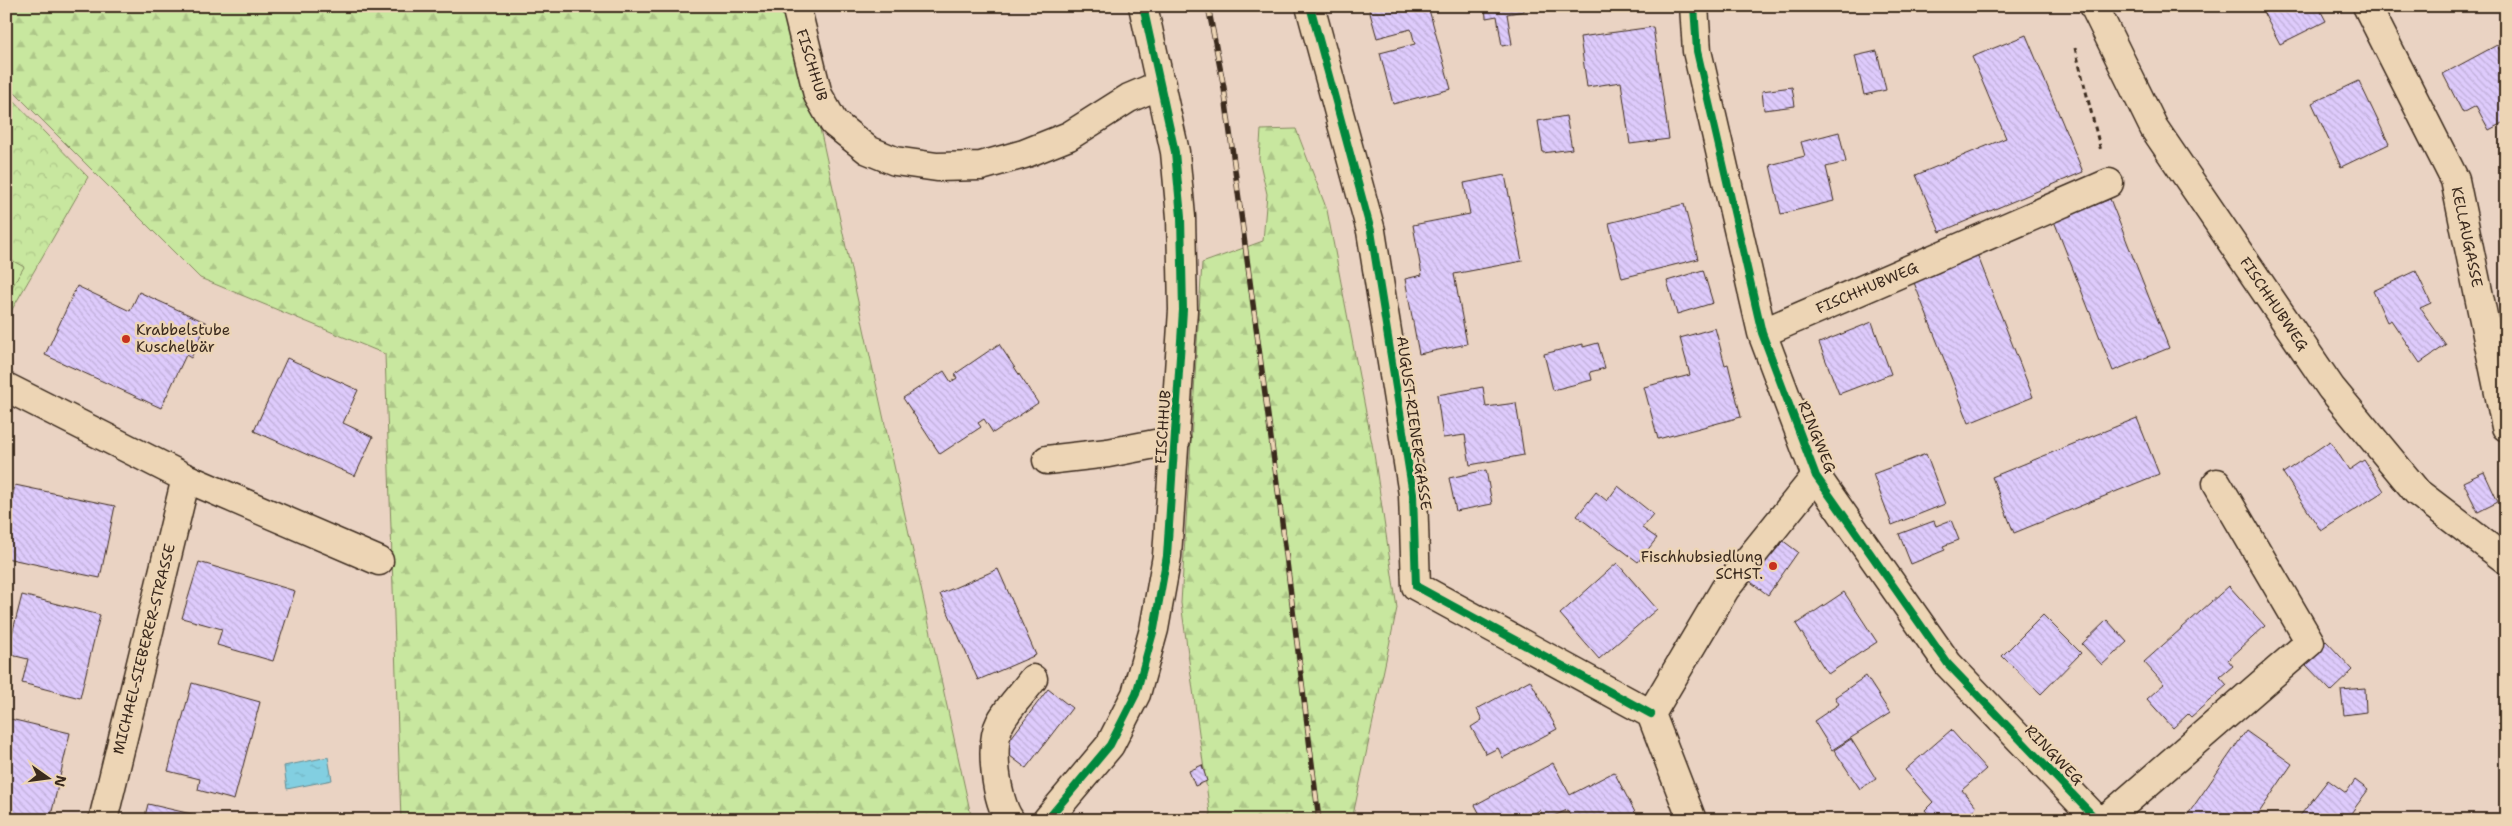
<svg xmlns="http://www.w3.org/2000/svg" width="2512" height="826" font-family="'Shantell Sans',sans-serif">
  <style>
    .forest { fill: url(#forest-firs); stroke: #82885e }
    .park { fill: url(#park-crowns); stroke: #82885e }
    .pitch { fill: #c8e79f; stroke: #82885e }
    .water { fill: url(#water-ripples); stroke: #668d93 }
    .building { fill: url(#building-back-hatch); stroke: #3b2a1e }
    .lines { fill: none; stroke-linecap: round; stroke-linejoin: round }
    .minor-casing { stroke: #3b2a1e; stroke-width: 31 }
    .path { stroke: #3b2a1e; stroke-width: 3; stroke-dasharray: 5 4; stroke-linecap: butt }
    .minor { stroke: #edd5b5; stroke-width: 28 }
    .rail-casing { stroke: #3b2a1e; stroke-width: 5.5 }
    .rail { stroke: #edd5b5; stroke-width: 4; stroke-dasharray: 11; stroke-linecap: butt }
    .cycleway-casing { stroke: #edd5b5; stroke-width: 11 }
    .cycleway { stroke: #00873e; stroke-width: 8 }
    .poi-dot { fill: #c8321e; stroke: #edd5b5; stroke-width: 2 }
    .labels { text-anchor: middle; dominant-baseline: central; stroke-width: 5; stroke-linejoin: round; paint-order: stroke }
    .street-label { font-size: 15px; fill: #3b2a1e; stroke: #edd5b5 }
    .poi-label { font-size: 15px; fill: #3b2a1e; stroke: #edd5b5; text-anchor: start }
  </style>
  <defs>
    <pattern id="forest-firs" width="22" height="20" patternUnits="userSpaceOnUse" patternTransform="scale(1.25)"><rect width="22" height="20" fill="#c8e79f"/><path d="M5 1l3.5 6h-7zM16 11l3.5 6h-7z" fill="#adc688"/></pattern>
    <pattern id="park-crowns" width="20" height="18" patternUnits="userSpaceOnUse" patternTransform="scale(1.25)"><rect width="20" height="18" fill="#c8e79f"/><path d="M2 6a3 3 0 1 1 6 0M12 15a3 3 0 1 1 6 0" fill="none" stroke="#adc688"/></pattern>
    <pattern id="water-ripples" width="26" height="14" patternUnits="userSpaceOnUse" patternTransform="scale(1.25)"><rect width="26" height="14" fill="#82cfe1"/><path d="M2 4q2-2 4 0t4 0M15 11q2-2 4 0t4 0" fill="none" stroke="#71b2c1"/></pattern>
    <pattern id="building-back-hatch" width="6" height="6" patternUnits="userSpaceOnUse" patternTransform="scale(1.25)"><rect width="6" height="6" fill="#decbfc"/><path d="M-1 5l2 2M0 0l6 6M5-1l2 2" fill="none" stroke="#bfaed8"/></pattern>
  </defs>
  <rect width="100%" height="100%" fill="#ead3c3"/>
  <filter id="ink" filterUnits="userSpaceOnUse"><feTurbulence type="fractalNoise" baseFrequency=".02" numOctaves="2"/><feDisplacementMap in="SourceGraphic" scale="10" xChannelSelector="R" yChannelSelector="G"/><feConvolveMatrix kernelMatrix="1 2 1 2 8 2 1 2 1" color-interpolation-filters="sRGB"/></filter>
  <g filter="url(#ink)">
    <path class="forest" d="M6,6h787l179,814h-571l-16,-466 -185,-76 -194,-194z
      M1296,129l31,81 47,244 23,154 -45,212h-141l-30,-217 21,-340 61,-22 4,-47 -8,-35 2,-29z"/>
    <path class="park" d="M6,93l82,84 -82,143z"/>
    <path class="pitch" d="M6,257l18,10 -18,30z"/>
    <path class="water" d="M328,757l4,23 -45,9 -3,-23z"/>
    <path class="building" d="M1368,6h60l23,83 -58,15 -13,-51 35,-9 -4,-15 -34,9z
      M1485,6h39v5l-17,3 5,30 -10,2 -5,-30 -11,2z
      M2260,6h58l8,15 -46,23z
      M1653,27l16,112 -39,5 -9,-62 -34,5 -7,-50z
      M2026,35l57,137 -143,60 -24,-57 90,-37 -34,-81z
      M2497,45l9,17v59l-17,9 -13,-24 -13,7 -20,-39z
      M1877,51l9,39 -22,5 -9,-39z
      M2359,81l30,63 -48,23 -29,-64z
      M1792,87l3,19 -31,4 -2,-19z
      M1566,116l6,33 -29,4 -5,-32z
      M1839,132l7,30 -20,5 8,34 -53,13 -11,-49 35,-9 -4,-14z
      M1505,175l17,86 -68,13 13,70 -48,10 -14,-75 17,-4 -9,-50 57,-11 -6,-31z
      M2110,199l59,149 -56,23 -59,-150z
      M1684,204l14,55 -76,19 -13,-55z
      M1977,254l56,143 -64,26 -56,-143z
      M1703,270l10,33 -36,11 -10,-33z
      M2416,271l15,32 -11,5 26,37 -26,18 -29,-43 -4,2 -14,-31z
      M77,286l53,25 9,-19 68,31 -16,35 -5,-3 -25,53 -116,-53z
      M1872,322l19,52 -52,20 -20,-51z
      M1715,328l10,37 3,-1 13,53 -83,22 -14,-52 46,-12 -10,-37z
      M1598,343l7,25 -15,4 2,8 -39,10 -9,-36 39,-10v3z
      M999,344l39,59 -45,30 -9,-14 -6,4 3,4 -41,27 -37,-56 41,-27 7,11 6,-4 -2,-4z
      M287,358l71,32 -15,33 30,14 -18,39 -101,-45z
      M1483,387l3,20 30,-4 8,52 -54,10 -5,-30 -22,3 -6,-43z
      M2137,418l22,56 -145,59 -22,-56z
      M2330,441l19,29 15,-10 20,31 -63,40 -38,-58z
      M1926,454l19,50 -53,21 -19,-51z
      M1486,470l6,34 -36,7 -7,-33z
      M2484,472l14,30 -20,10 -15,-30z
      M15,485l100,21 -15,72 -94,-20v-33z
      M1618,486l35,28 -11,14 15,10 -19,24 -61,-46 19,-24 11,9z
      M1951,520l8,20 -16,6 2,4 -34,14 -12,-30 35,-13 2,5z
      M1778,537l20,15 -30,43 -20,-15z
      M199,562l96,29 -22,70 -56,-16 5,-16 -40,-11z
      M1617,563l40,46 -58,50 -39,-45z
      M998,569l38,86 -58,25 -38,-86z
      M2229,586l36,40 -37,34 5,6 -13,11 7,8 -36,32 -3,-3 -15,14 -26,-29 17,-15 -20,-22z
      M1844,592l33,50 -49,32 -32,-50z
      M22,595l78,20 -20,83 -58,-15 6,-24 -21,-5z
      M2043,615l38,38 -40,41 -39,-38z
      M2107,620l20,22 -25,23 -20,-21z
      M2326,641l27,29 -22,21 -27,-28z
      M1866,676l24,37 -58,37 -18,-29 25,-17 -4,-7z
      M1530,680l27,49 -54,29 -5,-10 -12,6 -15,-27 11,-7 -5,-11z
      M192,683l68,19 -26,98 -36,-10 2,-11 -32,-8z
      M2365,688l1,24 -22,3 -3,-25z
      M1048,689l24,19 -46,60 -24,-18z
      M6,718l64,15 -20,87h-44z
      M1951,730l35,39 -24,21 14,17 -14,13h-29l-8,-10 8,-8 -28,-32z
      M2246,731l46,33 -38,56h-70z
      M1851,739l25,40 -16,10 -26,-39z
      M1553,763l17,32 44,-23 25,48h-66l-6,-10 -22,10 -5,-10 -18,10h-39l-8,-15z
      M1202,765l5,16 -12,5 -6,-15z
      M2328,780l18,13 9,-13 13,10 -22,30h-43l-4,-3z
      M148,804l65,15v1h-69z"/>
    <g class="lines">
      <g class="minor-casing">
        <path id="minor" d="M796,6l22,89 16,28 34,27 27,11 42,6 44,-1 43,-12 45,-18 60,-38 33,-14
          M1310,6l61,225 42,263 3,92 235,128
          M1694,6l3,45 65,282 54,143 132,188 149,156
          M2094,6l60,122 177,260 86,104 89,68
          M2367,6l88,174 51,247
          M1762,333l347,-150
          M6,387l180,91 193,83
          M1047,460l61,-7 68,-13
          M103,820l83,-342
          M1010,820c-14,-19 -21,-76 -10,-97 8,-16 23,-30 33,-44
          M1047,820l63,-75 26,-51 18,-65 13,-73 16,-246 -2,-93 -6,-65 -32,-146
          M1692,820l-41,-106 74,-125 91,-113
          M2105,820l205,-178 -93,-159"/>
      </g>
      <path class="path" d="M2075,48l26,103"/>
      <use href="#minor" class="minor"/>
      <g class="rail-casing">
        <path id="rail" d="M1208,6l16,82 55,410 40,322"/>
      </g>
      <use href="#rail" class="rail"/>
      <g class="cycleway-casing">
        <path id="cycleway" d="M1310,6l61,225 42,263 3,92 235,128
          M1694,6l3,45 65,282 54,143 132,188 149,156
          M1047,820l63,-75 26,-51 18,-65 13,-73 16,-246 -2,-93 -6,-65 -32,-146"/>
      </g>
      <use href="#cycleway" class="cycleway"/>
    </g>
  </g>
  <g class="poi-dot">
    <circle cx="126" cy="339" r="5"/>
    <circle cx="1773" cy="566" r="5"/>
  </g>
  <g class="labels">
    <g class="street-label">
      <text transform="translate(812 65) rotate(73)">FISCHHUB</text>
      <text transform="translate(2467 237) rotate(78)">KELLAUGASSE</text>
      <text transform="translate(1867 288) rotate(-23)">FISCHHUBWEG</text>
      <text transform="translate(2274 304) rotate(56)">FISCHHUBWEG</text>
      <text transform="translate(1414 423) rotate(82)">AUGUST-RIENER-GASSE</text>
      <text transform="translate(1163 427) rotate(-86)">FISCHHUB</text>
      <text transform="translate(1817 437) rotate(68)">RINGWEG</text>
      <text transform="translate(144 649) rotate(-76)">MICHAEL-SIEBERER-STRASSE</text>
      <text transform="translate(2054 755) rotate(46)">RINGWEG</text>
    </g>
    <g class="poi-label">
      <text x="136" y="330">Krabbelstube<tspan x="136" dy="17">Kuschelbär</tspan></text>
      <text x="1763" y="557" text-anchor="end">Fischhubsiedlung<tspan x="1763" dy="17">SCHST.</tspan></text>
    </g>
  </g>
  <rect width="2512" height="826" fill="none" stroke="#edd5b5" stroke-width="25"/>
  <rect x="12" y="12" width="2487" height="801" fill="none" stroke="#3b2a1e" stroke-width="2" filter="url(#ink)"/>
  <g transform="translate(48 778) rotate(104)" stroke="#edd5b5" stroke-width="4" paint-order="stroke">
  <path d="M0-4L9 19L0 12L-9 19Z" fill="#3b2a1e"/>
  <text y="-8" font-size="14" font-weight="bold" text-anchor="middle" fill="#3b2a1e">N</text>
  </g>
</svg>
